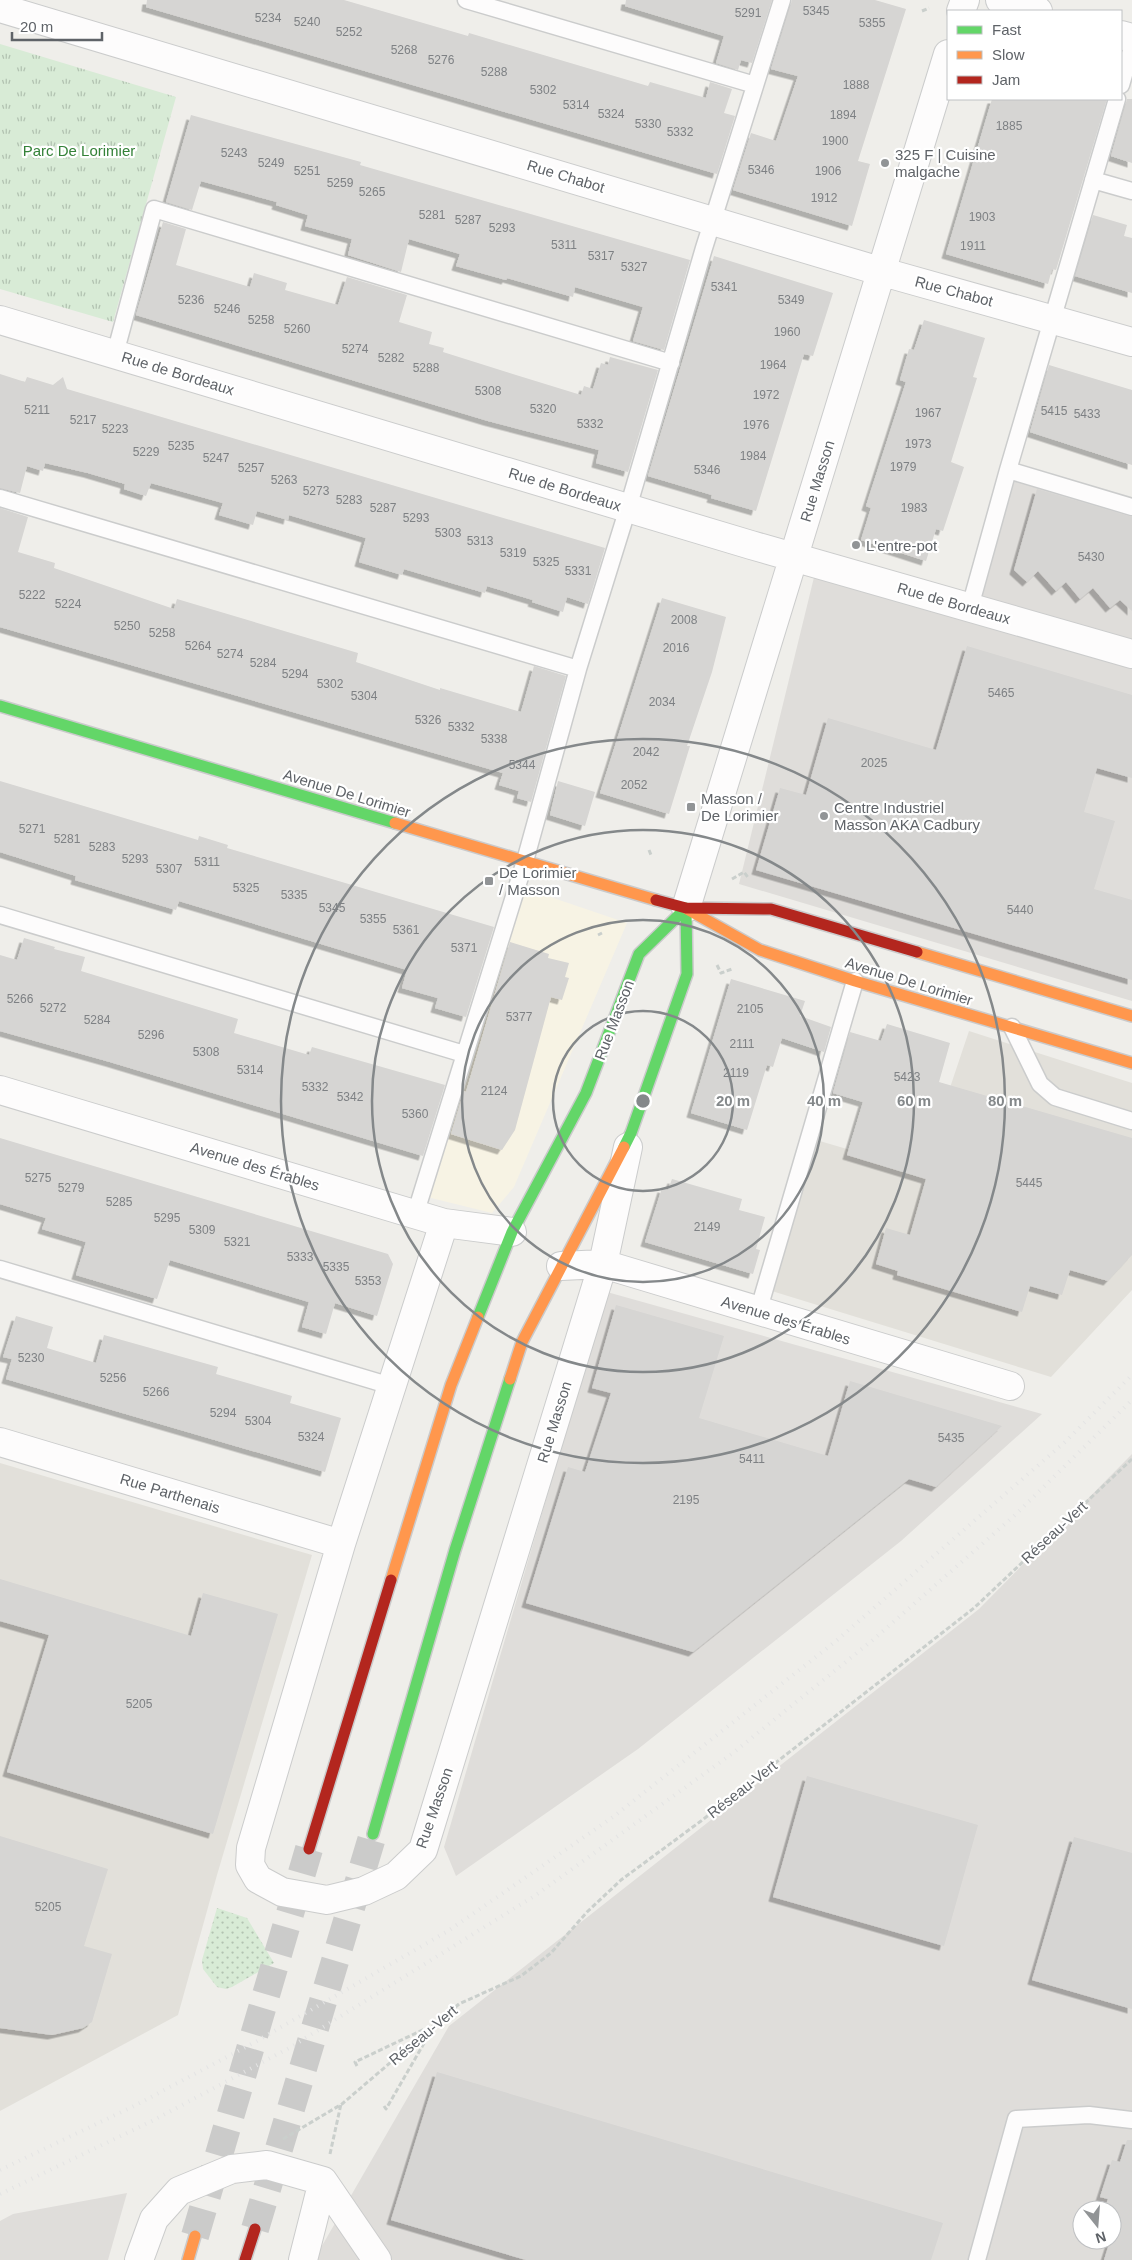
<svg xmlns="http://www.w3.org/2000/svg" width="1132" height="2260" font-family="Arial,sans-serif">
  <style>
    .commercial { fill: #f7f3e4 }
    .industrial { fill: #dfddda; fill-rule: evenodd }
    .education { fill: #e2e0da }
    .grass { fill: url(#grass-tufts) }
    .garden { fill: url(#garden-dots) }
    .building { fill: #d6d5d3; filter: url(#shadow) }
    .lines { fill: none; stroke-linecap: round; stroke-linejoin: round }
    .secondary-tunnel { stroke: #cbcbca; stroke-width: 28; stroke-dasharray: 28 14; stroke-linecap: butt }
    .lane-casing { stroke: #cbcccc; stroke-width: 19 }
    .street-casing { stroke: #cbcccc; stroke-width: 30 }
    .fast-casing { stroke: #cacacb; stroke-width: 14 }
    .slow-casing { stroke: #cacacb; stroke-width: 14 }
    .jam-casing { stroke: #cacacb; stroke-width: 14 }
    .path { stroke: #cacfcc; stroke-width: 3; stroke-dasharray: 5 2.5; stroke-linecap: butt }
    .lane { stroke: #fdfcfc; stroke-width: 16 }
    .street { stroke: #fdfcfc; stroke-width: 28 }
    .fast { stroke: #63d668; stroke-width: 11 }
    .slow { stroke: #ff974d; stroke-width: 11 }
    .jam { stroke: #b3261e; stroke-width: 11 }
    .rail { stroke: #e4e4e4; stroke-width: 4; stroke-dasharray: 1 6; stroke-linecap: butt }
    .ring { fill: none; stroke: #84888a; stroke-width: 2.5 }
    .poi-dot { fill: #919496; stroke: #fff; stroke-width: 2 }
    .labels { text-anchor: middle; dominant-baseline: central; stroke-width: 4.5; stroke-linejoin: round; paint-order: stroke }
    .number-label { font-size: 12px; fill: #7e8184 }
    .park-label { font-size: 15px; fill: #348238; stroke: #fff }
    .poi-label { font-size: 15px; fill: #5f6368; stroke: #fff; text-anchor: start }
    .street-label { font-size: 15px; fill: #5f6368; stroke: #fff }
    .centre { fill: #84888a; stroke: #fff; stroke-width: 2.5 }
    .ring-label { font-size: 15px; text-anchor: middle; font-weight: bold; fill: #84888a; stroke: #fff; stroke-width: 4.5; stroke-linejoin: round; paint-order: stroke }
  </style>
  <defs>
    <pattern id="grass-tufts" width="24" height="20" patternUnits="userSpaceOnUse" patternTransform="scale(1.25)"><rect width="24" height="20" fill="#d8ebd6"/><path d="M3 7l-1-3M5 7V3M7 7l1-3M15 17l-1-3M17 17v-4M19 17l1-3" fill="none" stroke="#b2c2b1"/></pattern>
    <pattern id="garden-dots" width="8" height="8" patternUnits="userSpaceOnUse" patternTransform="scale(1.25)"><rect width="8" height="8" fill="#d8ebd6"/><path d="M2 2h.1M6 6h.1" fill="none" stroke="#b2c2b1" stroke-width="1.8" stroke-linecap="round"/></pattern>
    <filter id="shadow"><feDropShadow dx="-4.5" dy="4.5" stdDeviation="0" flood-color="#0004"/></filter>
  </defs>
  <rect width="100%" height="100%" fill="#efeeea"/>
  <path class="commercial" d="M521,887l106,36 -113,264 -22,26 -65,-16z"/>
  <path class="industrial" d="M1008,470l124,37v494l-393,-117 78,-319 153,42z
    M607,1292l435,122 -141,127 -263,208 -182,127 -12,-29z
    M1132,1454v806h-816l3,-9 130,-225 530,-417zM1082,2210h30v30h-30z
    M127,2193l-19,67h-108v-39l13,-7z"/>
  <path class="education" d="M969,1031l163,52v207l-81,87 -292,-90 47,-150 116,34z
    M0,1463l312,92 -95,320 -39,140 -178,96z"/>
  <path class="grass" d="M0,44l176,53 -63,225 -113,-33z"/>
  <path class="garden" d="M217,1908l30,10 27,45 -42,24 -6,2 -9,-2 -14,-18 -1,-9z"/>
  <path class="building" d="M147,0h197l124,36 1,-3 179,53 2,-4 56,16 4,-16 22,7 -8,24 11,3 -18,58 -571,-167z
    M626,0h146l-20,63 -11,-3 -3,10 -22,-7 8,-27 -99,-30z
    M792,0h83l31,9 -48,152 12,3 -18,62 -119,-36 18,-57 25,8 22,-65 -27,-7z
    M992,99h115l-51,171 -4,-1 -4,15 -102,-30z
    M1127,99h5v64l-21,-7z
    M191,115l170,47 -1,3 330,95 -26,90 -31,-9 10,-34 -68,-20 -2,10 -66,-19 -1,2 -50,-14 4,-12 -51,-15 -8,33 -53,-17 4,-16 -47,-13 3,-11 -32,-10 1,-3 -76,-21 -9,29 -26,-8z
    M1093,215l34,10 -3,11 8,2v55l-57,-17z
    M163,222l23,7 -10,36 74,22 4,-14 33,10 -2,7 53,15 9,-28 60,18 -8,27 33,10 -3,12 15,4 -1,4 73,23 65,20 3,-9 9,3 8,-26 7,2 2,-8 48,13 -30,102 -32,-9 3,-13 -111,-29 -352,-106z
    M714,256l119,37 -20,63 -9,-2 -48,157 -45,-13 1,-3 -64,-19z
    M924,320l61,18 -12,39 4,1 -26,84 13,5 -21,64 -7,-2 -10,32 -65,-21 10,-32 -5,-2 40,-124 -6,-2 9,-31 5,1z
    M1049,365l83,25v75l-102,-33z
    M0,374l25,8 2,-5 26,8 10,-8 4,12 538,159 -17,56 -21,-7 -4,15 -31,-10 1,-2 -46,-14 -2,7 -81,-24 -2,6 -43,-13 7,-24 -77,-23 -1,5 -31,-9 -4,14 -34,-10 4,-12 -72,-20 -5,13 -22,-7 1,-5 -37,-11 -43,-10 -2,8 -16,-5 -7,27 -20,-5z
    M1037,489l95,28v94l-12,-11 -10,8 -17,-20 -13,11 -14,-17 -10,9 -18,-20 -11,11 -13,-12z
    M0,508l28,9 -10,35 37,11 -1,5 120,41 3,-10 181,54 -2,9 84,28v-2l81,24 13,-46 32,10 -35,126 -14,-4 2,-7 -20,-6 4,-12 -503,-146z
    M662,598l64,19 -14,55 -25,74h3l-21,68 -69,-21z
    M967,646l165,49v83l-35,-10 -13,44 31,9 -21,68 38,11v80l-376,-110 24,-82 26,7 22,-77 108,32z
    M0,781l198,59 1,-4 29,9 -1,3 267,79 -28,90 -31,-9 3,-10 -36,-10 5,-18 -228,-69 -3,9 -101,-30 1,-4 -76,-24z
    M558,781l37,11 -10,34 -35,-11z
    M24,938l31,9 -1,2 31,8 -4,14 157,48 -4,14 75,22 3,-8 133,38 -22,71 -313,-94 -110,-31v-76l17,5z
    M510,942l39,12 -1,4 21,5 -4,14 4,1 -7,22 -11,-3 -36,133 -13,20 -51,-16 13,-43 2,1z
    M731,979l74,22 -5,15 31,11 -7,25 -42,-14 -9,29 -6,-2 -20,65 -56,-17z
    M887,1024l63,19 -11,39 193,56v117l-24,26 -38,-11 -8,25 -32,-9 -8,26 -125,-37 1,-4 -22,-7 10,-36 24,7 16,-56 -79,-24 16,-53 -30,-9 17,-61 31,9z
    M0,1138l388,116 5,10 -16,52 -42,-13 -9,31 -24,-7 7,-25 -139,-42 -13,39 -81,-24 10,-33 -44,-13 4,-11 -46,-14z
    M672,1179l70,20 -3,11 26,7 -9,32 4,1 -7,24 -108,-32 17,-54 6,2z
    M616,1305l108,31 -25,82 129,38 22,-75 152,45 -66,61 -27,-8 -216,173 -167,-49 42,-136 17,5 26,-79 -19,-5z
    M16,1316l37,11 -6,21 49,15 8,-28 114,32 -2,7 76,22 -2,7 51,15 -16,54 -319,-93 6,-20 -9,-2z
    M0,1579l191,57 12,-43 75,21 -65,220 -206,-62 42,-137 -49,-14z
    M807,1776l171,49 -34,121 -171,-49z
    M0,1836l108,33 -24,77 28,8 -20,68 -9,6 -31,7 -52,-7z
    M1074,1837l58,16v156l-100,-29z
    M437,2072l506,151 -12,37h-405l-135,-40z
    M1127,2140h5v120h-28l6,-19 -3,-1h5v-30h-8l4,-11 -8,-2 12,-37 8,2z"/>
  <g class="lines">
    <path class="secondary-tunnel" d="M255,2229l118,-395
      M195,2236l114,-387"/>
    <g class="lane-casing">
      <path id="lane" d="M466,0l289,85
        M1121,85l11,-38
        M1093,180l39,11
        M115,354l39,-145 517,154
        M1008,470l124,37
        M0,498l578,171
        M970,607l38,-137 109,-371
        M0,915l464,139
        M1012,1027l28,57 15,13 77,24
        M415,1215l110,-354 53,-192 50,-161 76,-260 78,-248
        M0,1269l391,117
        M758,1312l97,-331
        M977,2260l39,-141 73,-4 43,5"/>
    </g>
    <g class="street-casing">
      <path id="street" d="M1000,0l38,11
        M0,8l883,264 249,70
        M961,11l4,-11
        M1121,35l11,3
        M0,320l751,225 381,109
        M686,908l262,-854
        M0,1090l444,133 68,9
        M444,1223l-103,321 -90,304 -1,17 8,14 24,13 45,8 37,-9 32,-15 27,-26 180,-586 25,-117
        M561,1266l42,-2 407,122
        M0,1442l341,102
        M323,2181l54,79
        M139,2260l15,-41 25,-28 53,-22 35,-4 56,16
        M303,2260l20,-79"/>
    </g>
    <g class="fast-casing">
      <path id="fast" d="M0,706l395,117
        M624,1147l7,-14 56,-159 -1,-66
        M478,1317l34,-85 74,-139 53,-139 47,-46
        M373,1834l82,-284 55,-171"/>
    </g>
    <g class="slow-casing">
      <path id="slow" d="M395,823l261,77
        M687,909l73,41 95,31 277,82
        M917,952l215,64
        M510,1379l12,-37 102,-195
        M391,1580l60,-195 27,-68
        M188,2260l7,-24"/>
    </g>
    <g class="jam-casing">
      <path id="jam" d="M656,900l30,8 85,1 146,43
        M309,1849l82,-269
        M245,2260l10,-31"/>
    </g>
    <path class="path" d="M922,11l7,-3
      M649,850l2,5
      M732,879l12,-7 5,7
      M598,935l4,-2
      M717,965l4,8 11,-4
      M357,2066l-2,-4 76,-36
      M384,2106l2,3 48,-83
      M283,2139l59,-35 117,-100 62,-28 30,-23 36,-41 34,-32 80,-59 273,-213 158,-149
      M330,2154l11,-50"/>
    <use href="#lane" class="lane"/>
    <use href="#street" class="street"/>
    <use href="#fast" class="fast"/>
    <use href="#slow" class="slow"/>
    <use href="#jam" class="jam"/>
    <path class="rail" d="M0,2170l134,-64 123,-65 191,-110 165,-114 223,-176 229,-199 67,-67
      M0,2194l154,-74 137,-73 245,-152 197,-142 141,-114 140,-123 118,-116"/>
  </g>
  <g class="ring">
    <circle cx="643" cy="1101" r="90"/>
    <circle cx="643" cy="1101" r="181"/>
    <circle cx="643" cy="1101" r="271"/>
    <circle cx="643" cy="1101" r="362"/>
  </g>
  <g class="poi-dot">
    <circle cx="885" cy="163" r="5"/>
    <circle cx="856" cy="545" r="5"/>
    <rect x="686" y="802" width="10" height="10" rx="2.5"/>
    <circle cx="824" cy="816" r="5"/>
    <rect x="484" y="876" width="10" height="10" rx="2.5"/>
  </g>
  <g class="labels">
    <g class="number-label">
      <text x="816" y="11">5345</text>
      <text x="748" y="13">5291</text>
      <text x="268" y="18">5234</text>
      <text x="307" y="22">5240</text>
      <text x="872" y="23">5355</text>
      <text x="349" y="32">5252</text>
      <text x="404" y="50">5268</text>
      <text x="441" y="60">5276</text>
      <text x="494" y="72">5288</text>
      <text x="856" y="85">1888</text>
      <text x="543" y="90">5302</text>
      <text x="576" y="105">5314</text>
      <text x="611" y="114">5324</text>
      <text x="843" y="115">1894</text>
      <text x="648" y="124">5330</text>
      <text x="1009" y="126">1885</text>
      <text x="680" y="132">5332</text>
      <text x="835" y="141">1900</text>
      <text x="234" y="153">5243</text>
      <text x="271" y="163">5249</text>
      <text x="761" y="170">5346</text>
      <text x="307" y="171">5251</text>
      <text x="828" y="171">1906</text>
      <text x="340" y="183">5259</text>
      <text x="372" y="192">5265</text>
      <text x="824" y="198">1912</text>
      <text x="432" y="215">5281</text>
      <text x="982" y="217">1903</text>
      <text x="468" y="220">5287</text>
      <text x="502" y="228">5293</text>
      <text x="564" y="245">5311</text>
      <text x="973" y="246">1911</text>
      <text x="601" y="256">5317</text>
      <text x="634" y="267">5327</text>
      <text x="724" y="287">5341</text>
      <text x="191" y="300">5236</text>
      <text x="791" y="300">5349</text>
      <text x="227" y="309">5246</text>
      <text x="261" y="320">5258</text>
      <text x="297" y="329">5260</text>
      <text x="787" y="332">1960</text>
      <text x="355" y="349">5274</text>
      <text x="391" y="358">5282</text>
      <text x="773" y="365">1964</text>
      <text x="426" y="368">5288</text>
      <text x="488" y="391">5308</text>
      <text x="766" y="395">1972</text>
      <text x="543" y="409">5320</text>
      <text x="37" y="410">5211</text>
      <text x="1054" y="411">5415</text>
      <text x="928" y="413">1967</text>
      <text x="1087" y="414">5433</text>
      <text x="83" y="420">5217</text>
      <text x="590" y="424">5332</text>
      <text x="756" y="425">1976</text>
      <text x="115" y="429">5223</text>
      <text x="918" y="444">1973</text>
      <text x="181" y="446">5235</text>
      <text x="146" y="452">5229</text>
      <text x="753" y="456">1984</text>
      <text x="216" y="458">5247</text>
      <text x="903" y="467">1979</text>
      <text x="251" y="468">5257</text>
      <text x="707" y="470">5346</text>
      <text x="284" y="480">5263</text>
      <text x="316" y="491">5273</text>
      <text x="349" y="500">5283</text>
      <text x="383" y="508">5287</text>
      <text x="914" y="508">1983</text>
      <text x="416" y="518">5293</text>
      <text x="448" y="533">5303</text>
      <text x="480" y="541">5313</text>
      <text x="513" y="553">5319</text>
      <text x="1091" y="557">5430</text>
      <text x="546" y="562">5325</text>
      <text x="578" y="571">5331</text>
      <text x="32" y="595">5222</text>
      <text x="68" y="604">5224</text>
      <text x="684" y="620">2008</text>
      <text x="127" y="626">5250</text>
      <text x="162" y="633">5258</text>
      <text x="198" y="646">5264</text>
      <text x="676" y="648">2016</text>
      <text x="230" y="654">5274</text>
      <text x="263" y="663">5284</text>
      <text x="295" y="674">5294</text>
      <text x="330" y="684">5302</text>
      <text x="1001" y="693">5465</text>
      <text x="364" y="696">5304</text>
      <text x="662" y="702">2034</text>
      <text x="428" y="720">5326</text>
      <text x="461" y="727">5332</text>
      <text x="494" y="739">5338</text>
      <text x="646" y="752">2042</text>
      <text x="874" y="763">2025</text>
      <text x="522" y="765">5344</text>
      <text x="634" y="785">2052</text>
      <text x="32" y="829">5271</text>
      <text x="67" y="839">5281</text>
      <text x="102" y="847">5283</text>
      <text x="135" y="859">5293</text>
      <text x="207" y="862">5311</text>
      <text x="169" y="869">5307</text>
      <text x="246" y="888">5325</text>
      <text x="294" y="895">5335</text>
      <text x="332" y="908">5345</text>
      <text x="1020" y="910">5440</text>
      <text x="373" y="919">5355</text>
      <text x="406" y="930">5361</text>
      <text x="464" y="948">5371</text>
      <text x="20" y="999">5266</text>
      <text x="53" y="1008">5272</text>
      <text x="750" y="1009">2105</text>
      <text x="519" y="1017">5377</text>
      <text x="97" y="1020">5284</text>
      <text x="151" y="1035">5296</text>
      <text x="742" y="1044">2111</text>
      <text x="206" y="1052">5308</text>
      <text x="250" y="1070">5314</text>
      <text x="736" y="1073">2119</text>
      <text x="907" y="1077">5423</text>
      <text x="315" y="1087">5332</text>
      <text x="494" y="1091">2124</text>
      <text x="350" y="1097">5342</text>
      <text x="415" y="1114">5360</text>
      <text x="38" y="1178">5275</text>
      <text x="1029" y="1183">5445</text>
      <text x="71" y="1188">5279</text>
      <text x="119" y="1202">5285</text>
      <text x="167" y="1218">5295</text>
      <text x="707" y="1227">2149</text>
      <text x="202" y="1230">5309</text>
      <text x="237" y="1242">5321</text>
      <text x="300" y="1257">5333</text>
      <text x="336" y="1267">5335</text>
      <text x="368" y="1281">5353</text>
      <text x="31" y="1358">5230</text>
      <text x="113" y="1378">5256</text>
      <text x="156" y="1392">5266</text>
      <text x="223" y="1413">5294</text>
      <text x="258" y="1421">5304</text>
      <text x="311" y="1437">5324</text>
      <text x="951" y="1438">5435</text>
      <text x="752" y="1459">5411</text>
      <text x="686" y="1500">2195</text>
      <text x="139" y="1704">5205</text>
      <text x="48" y="1907">5205</text>
    </g>
    <g class="park-label">
      <text x="79" y="150">Parc De Lorimier</text>
    </g>
    <g class="poi-label">
      <text x="895" y="154">325 F | Cuisine<tspan x="895" dy="17">malgache</tspan></text>
      <text x="866" y="545">L'entre-pot</text>
      <text x="701" y="798">Masson /<tspan x="701" dy="17">De Lorimier</tspan></text>
      <text x="834" y="807">Centre Industriel<tspan x="834" dy="17">Masson AKA Cadbury</tspan></text>
      <text x="499" y="872">De Lorimier<tspan x="499" dy="17">/ Masson</tspan></text>
    </g>
    <g class="street-label">
      <text transform="translate(566 176) rotate(17)">Rue Chabot</text>
      <text transform="translate(954 291) rotate(15)">Rue Chabot</text>
      <text transform="translate(178 373) rotate(17)">Rue de Bordeaux</text>
      <text transform="translate(817 481) rotate(-73)">Rue Masson</text>
      <text transform="translate(565 489) rotate(17)">Rue de Bordeaux</text>
      <text transform="translate(954 603) rotate(16)">Rue de Bordeaux</text>
      <text transform="translate(347 793) rotate(17)">Avenue De Lorimier</text>
      <text transform="translate(909 981) rotate(17)">Avenue De Lorimier</text>
      <text transform="translate(614 1020) rotate(-69)">Rue Masson</text>
      <text transform="translate(255 1166) rotate(17)">Avenue des Érables</text>
      <text transform="translate(786 1320) rotate(17)">Avenue des Érables</text>
      <text transform="translate(554 1422) rotate(-73)">Rue Masson</text>
      <text transform="translate(170 1493) rotate(17)">Rue Parthenais</text>
      <text transform="translate(1054 1532) rotate(-43)">Réseau-Vert</text>
      <text transform="translate(742 1789) rotate(-38)">Réseau-Vert</text>
      <text transform="translate(434 1808) rotate(-71)">Rue Masson</text>
      <text transform="translate(423 2035) rotate(-40)">Réseau-Vert</text>
    </g>
  </g>
  <circle cx="643" cy="1101" r="8" class="centre"/>
  <g class="ring-label">
    <text x="733" y="1106">20 m</text>
    <text x="824" y="1106">40 m</text>
    <text x="914" y="1106">60 m</text>
    <text x="1005" y="1106">80 m</text>
  </g>
  <rect x="947" y="10" width="175" height="90" fill="#ffffff" stroke="#bfc1c3"/>
  <rect x="957" y="26" width="25" height="8" fill="#63d668" stroke="#bfc1c3"/>
  <text x="992" y="35" font-size="15" fill="#5f6368">Fast</text>
  <rect x="957" y="51" width="25" height="8" fill="#ff974d" stroke="#bfc1c3"/>
  <text x="992" y="60" font-size="15" fill="#5f6368">Slow</text>
  <rect x="957" y="76" width="25" height="8" fill="#b3261e" stroke="#bfc1c3"/>
  <text x="992" y="85" font-size="15" fill="#5f6368">Jam</text>
  <g transform="translate(1097 2225) rotate(163)"><circle r="24" fill="#ffffff" stroke="#bfc1c3"/>
  <path d="M0-4L9 19L0 12L-9 19Z" fill="#919496"/>
  <text y="-8" font-size="14" font-weight="bold" text-anchor="middle" fill="#5f6368">N</text>
  </g>
  <path d="M12 32v8h90v-8" fill="none" stroke="#5f6368" stroke-width="2.5"/>
  <text x="20" y="32" font-size="15" fill="#5f6368" stroke="#ffffff" stroke-width="4" paint-order="stroke">20 m</text>
</svg>
